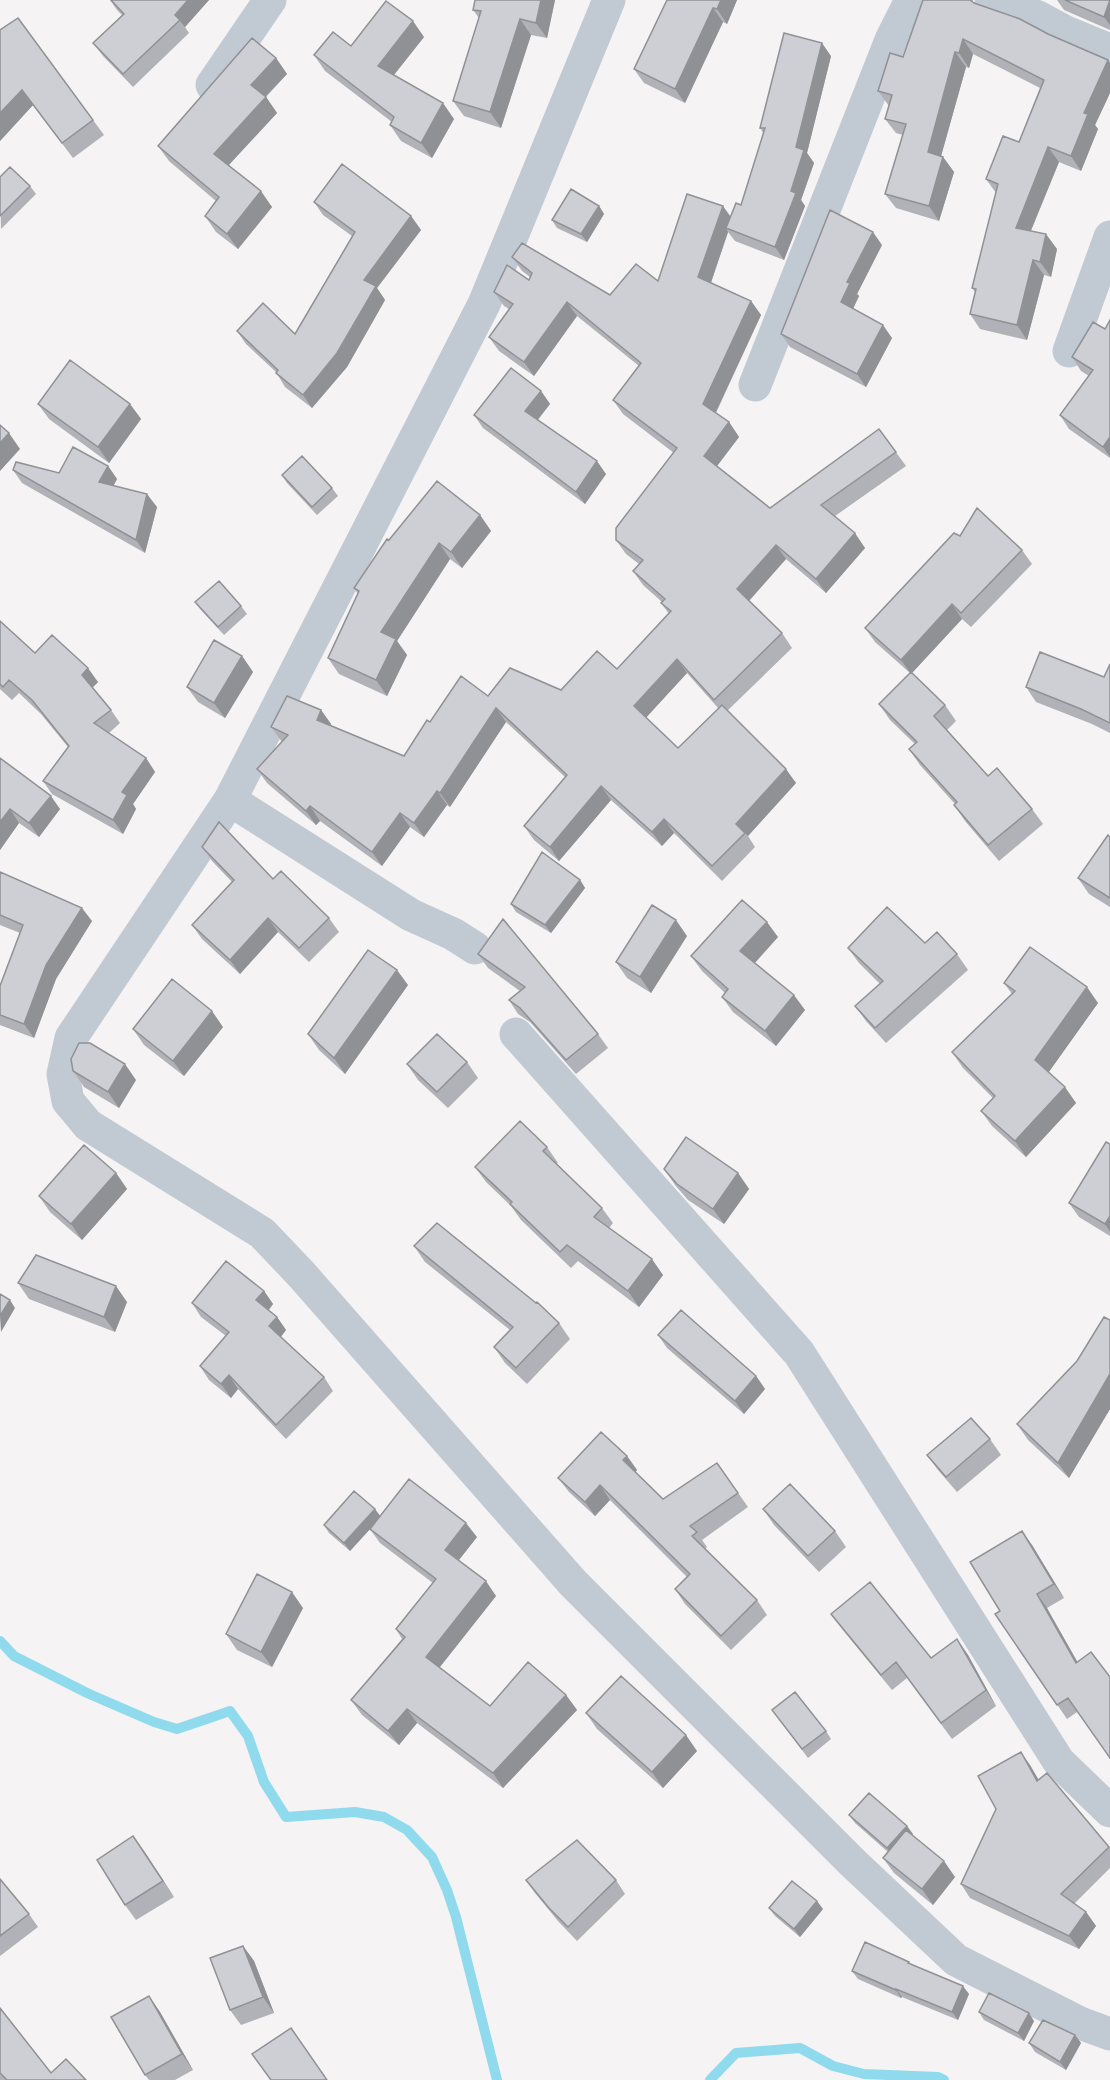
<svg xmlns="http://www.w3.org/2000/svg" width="1110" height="2080" font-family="Montserrat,sans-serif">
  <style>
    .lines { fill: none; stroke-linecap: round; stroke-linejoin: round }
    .stream { stroke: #90daee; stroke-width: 10 }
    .minor { stroke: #c1cad2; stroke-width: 33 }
    .wall { fill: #b0b2b7; fill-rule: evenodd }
    .shaded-wall { fill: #909195 }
    .building { fill: #cdcfd5; stroke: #909195; stroke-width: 1.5 }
  </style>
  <rect width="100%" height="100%" fill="#f5f3f3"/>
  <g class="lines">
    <path class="stream" d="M0,1641l14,15 73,37 67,29 23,7 53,-18 18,25 16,46 22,35 69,-5 29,5 23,13 25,27 15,33 9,27 41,163
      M710,2080l26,-27 64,-5 33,18 31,8 74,3 6,3"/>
    <path class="minor" d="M609,0l-125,304 -254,496 -159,238 -8,36 5,27 20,24 174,108 40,42 271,308 280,280 103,97 124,63 30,11
      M991,0l47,17 28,15 44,18
      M212,85l58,-85
      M1069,351l41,-114
      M755,385l136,-345 20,-40
      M230,800l181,115 42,19 22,14
      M516,1034l283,319 260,409 51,49"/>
  </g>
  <path class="wall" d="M110,0h99l-24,27 4,6 -56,54 -30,-31 -10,-13 29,-28 -5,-5z
    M555,0l-8,38 -16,-3 -30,93 -37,-12 -11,-15 26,-83 -6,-8z
    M666,0h71l-10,24 -4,-2 -38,81 -41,-20 -10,-14 33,-68z
    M923,0h50v2l75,32 62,29v30l-15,32 3,4 -17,42 -22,-9 -28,69 26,18 -6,28 -7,-2 -17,65 -47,-11 -10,-15 5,-22 -3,-4 24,-95 -10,-14 33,-37 21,-54 -67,-34 -4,14 -3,-1 -25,89 2,1 11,15 -15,49 -43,-13 -11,-14 18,-59 -7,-2 -11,-14 4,-13 -11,-15 25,-34z
    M1057,0h53v30l-46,-20z
    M0,30l93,90 11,15 -31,23 -40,-53 -33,36z
    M424,37l-30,38 60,44 -22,39 -31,-17 -11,-16 2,-3 -67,-51 -11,-16 37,-9z
    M831,56l-24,97 7,10 -13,37 4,6 -21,54 -49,-19 -7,-9 -17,51 40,18 10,14 -45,98 13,9 10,15 -22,29 53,42 109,-79 27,37 -71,50 30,32 -39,45 -40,-34 -37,42 33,32 10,15 -65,63 69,72 -48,53 7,11 -33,34 -48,-48 -12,13 -51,-46 -52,61 -25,-21 -10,-14 41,-49 -59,-55 -56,85 -3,-2 -23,32 -14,-10 -28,39 -62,-45 -4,4 -49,-42 -10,-14 25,-27 -11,-15 50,-17 10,14 -1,1 74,31 26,-34 58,-26 73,-6 56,-21 52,-55 -8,-11 1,-1 -19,-17 -10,-14 6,-7 -13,-10 -10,-14 58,-87 -51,-39 -10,-14 26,-34 -62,-50 -43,60 -35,-25 -10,-14 20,-28 -5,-3 -10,-14 35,-12 1,-3 -8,-6 -10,-14 98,38 48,-14 72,-64 11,-12 23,-71 -4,-6zM687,673l32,36 -41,39 -32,-31z
    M276,58l11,16 -21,23 11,16 -48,52 43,42 -34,42 -22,-17 -11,-16 11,-15 -47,-40 -11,-15z
    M0,177l30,9 6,8 -35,35z
    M314,202l97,14 10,14 -44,58 8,12 -38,67 -35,41 -27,-21 -9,-15 -30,-28 -9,-13 58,3 57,-98 -29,-21z
    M599,206l5,8 -17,28 -30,-14 -5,-8z
    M882,245l-25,49 2,2 -6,13 39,29 -26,49 -76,-40 -9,-13z
    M1110,320v138l-41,-29 -9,-14 29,-39 -8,-5 -9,-14 33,-28z
    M541,391l9,13 -12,16 68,54 -21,30 -102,-76 -9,-13z
    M38,404h92l11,15 -32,44 -60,-44z
    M108,466l9,13 -4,7 44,21 -12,46 -123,-70 -9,-13 46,3z
    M282,475l50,13 6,8 -21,19 -30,-32z
    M480,515l11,16 -29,37 -12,-9 -53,82 10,14 -20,41 -48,-22 -11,-16 30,-64 -4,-6 35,-48z
    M960,536l62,14 10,14 -61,63 -9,-8 -50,54 33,32 11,16 -9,9 41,46 44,33 11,15 -44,37 -34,-40 -11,-16 1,-1 -35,-39 -11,-16 6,-5 -25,-24 -11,-16 31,-31 -35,-31 -10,-14z
    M195,602l46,4 6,8 -23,21 -23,-25z
    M0,621l35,32 63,29 -6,6 19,22 9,13 -11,10 37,25 9,14 -22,32 3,5 -13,25 -71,-40 -9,-13 25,-34 -27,-33 -22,-21 -7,7 -12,-11z
    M242,656l11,16 -28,46 -27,-16 -11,-15z
    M1110,664v69l-18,-9 -56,-22 -10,-15 78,-10z
    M0,758l60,51 -21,28 -20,-14 -19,27z
    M1110,837v70l-21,-13 -11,-16z
    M202,847l71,32 56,39 10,14 -30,30 -31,-30 -38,42 -38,-35 -10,-14 40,-43 -20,-21z
    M0,872l92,49 -36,58 -22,59 -34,-13v-39l20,-53 -20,-8z
    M580,880l5,8 -34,45 -35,-21 -5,-8z
    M687,936l-36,57 -24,-15 -11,-16z
    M778,937l-23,26 50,47 -29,36 -43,-34 -11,-15 3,-4 -23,-22 -11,-15z
    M925,943l32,11 11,16 -82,73 -20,-22 -11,-15 25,-22 -21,-21 -11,-15z
    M478,954l120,80 10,14 -32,26 -46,-52 -12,-8 -9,-14 11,-9 -32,-23z
    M1004,983l94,20 -50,70 28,30 -50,54 -34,-31 -11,-15 12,-13 -30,-30 -11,-16 60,-58z
    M408,985l-63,89 -26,-24 -11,-16z
    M223,1027l-39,49 -40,-31 -11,-16z
    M467,1062l11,16 -30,30 -30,-28 -11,-16z
    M73,1071l63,9 -17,28 -35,-21z
    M1110,1144v92l-31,-19 -10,-14z
    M547,1147l11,16 -2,1 46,44 11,15 -4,5 54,47 -24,32 -61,-46 -7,7 -50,-48 -10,-14 -25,-24 -11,-15z
    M664,1169l74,4 11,16 -25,35 -36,-24 -13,-15z
    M116,1173l11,16 -45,51 -32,-28 -11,-16z
    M414,1246l145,77 11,16 -43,45 -22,-21 -11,-16 16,-17 -85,-68z
    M18,1283l109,19 -12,30 -86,-33z
    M264,1291l9,13 -4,6 8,7 9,13 -5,7 43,40 9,14 -47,48 -48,-50 -7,9 -22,-18 -9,-14 26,-30 -25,-19 -9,-14z
    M1110,1320v89l-41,69 -41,-38 -11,-16 60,-63z
    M658,1335l98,41 9,13 -21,25 -77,-66z
    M990,1439l11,16 -44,37 -19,-22 -11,-15z
    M627,1456l10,14 -2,2 28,27 54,-36 31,44 -46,33 5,7 -2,2 52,51 10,15 -36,35 -46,-46 -10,-15 12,-12 -77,-77 -15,16 -26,-24 -11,-14z
    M763,1509l72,22 11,16 -27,25 -45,-47z
    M380,1516l97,21 -19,24 38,35 -57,72 51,38 76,-11 11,15 -74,78 -86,-65 -18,22 -37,-30 -11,-15 51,-61 -6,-10 37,-46 -53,-40 -10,-14 -20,22 -21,-18 -5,-8z
    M1032,1545l32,53 -17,10 30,104 -10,7 -72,-105 5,-3z
    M303,1608l-31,59 -35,-17 -11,-16z
    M831,1614l100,44 26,-19 11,16 28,51 -44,33 -45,-61 -15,12 -50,-61z
    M772,1710l54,21 5,8 -23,19z
    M586,1713l111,38 -34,37 -66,-59z
    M1030,1765l8,15 9,-7 63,75v20l-36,36 12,8 10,14 -17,23 -109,-51 -9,-14z
    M849,1815l64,19 -1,1 43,42 -22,28 -39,-32 -11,-15 5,-6 -33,-29z
    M144,1851l30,46 -38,23 -11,-15z
    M0,1879l29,35 9,13 -38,29z
    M526,1880h90l9,14 -48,47 -19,-20 -23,-28z
    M769,1908l54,1 -23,28 -25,-21z
    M243,1946l11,15 20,52 -33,12 -11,-15z
    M911,1964l58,30 -11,26 -56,-23 -1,1 -43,-19 -6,-8z
    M149,1996l11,16 33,58 -18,10h-26l-4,-5z
    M0,2008l51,65 35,7h-86z
    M979,2012l55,9 -10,20 -40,-21z
    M1075,2035l6,8 -15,27 -31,-18 -6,-9z"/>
  <path class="shaded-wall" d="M188,0h21l-24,27 -10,-12z
    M541,0h14l-8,38 -11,-15z
    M721,0h16l-10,24 -10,-15z
    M1110,0v25l-6,-8z
    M713,8l10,14 -38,81 -10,-14z
    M520,19l11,16 -30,93 -11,-16z
    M413,21l11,16 -35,44 -11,-15z
    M963,39l10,15 -4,14 -10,-15z
    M822,43l9,13 -24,97 7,10 -13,37 4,6 -21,54 -9,-13 16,-56 5,-44z
    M955,52l11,15 -28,100 -10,-15z
    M276,58l11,16 -25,26 -11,-15z
    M1108,60l2,3v30l-15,32 3,4 -17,42 -10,-15 13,-43z
    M22,90l11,15 -33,36v-28z
    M266,97l11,16 -52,56 -11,-15z
    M443,103l11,16 -22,39 -11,-15z
    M1048,147l11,15 -33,80 -10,-14z
    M943,157l11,15 -15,49 -10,-15z
    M261,191l11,16 -34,42 -11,-15z
    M599,206l5,8 -17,28 -6,-8z
    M723,206l10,14 -7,8 2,4 -20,59 -10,-14z
    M411,216l10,14 -44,58 8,12 -38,67 -35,41 -9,-13 61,-115z
    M873,232l9,13 -25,49 2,2 -9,19 -9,-13 6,-20z
    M1046,234l11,15 -6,28 -11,-15z
    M1033,260l11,15 -17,65 -10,-15z
    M751,301l10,14 -48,103 -10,-14z
    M567,302l10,14 -43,60 -10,-14z
    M883,325l9,13 -26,49 -9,-13z
    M541,391l9,13 -16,20 -9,-13z
    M130,404l11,15 -32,44 -11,-16z
    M729,422l10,15 -25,33 -10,-14z
    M9,433l11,16 -20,22v-28z
    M1110,437v20l-7,-10z
    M597,461l9,13 -21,30 -9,-12z
    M108,466l9,13 -9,17 -9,-14z
    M147,494l10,13 -12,46 -9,-13z
    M480,515l11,16 -29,37 -11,-16z
    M855,533l10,15 -39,45 -10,-14z
    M439,543l11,16 -53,82 10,14 -20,41 -11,-16 5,-48z
    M776,545l10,14 -39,44 -10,-14z
    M952,604l10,15 -51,55 -10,-14z
    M242,656l11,16 -28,46 -11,-15z
    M677,659l10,14 -43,47 -10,-14z
    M88,668l10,14 -7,7 -9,-14z
    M496,708l10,14 -56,85 -10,-14z
    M321,710l10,14 -4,10 -10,-14z
    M146,758l9,14 -22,32 3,5 -13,25 -10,-14 9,-28z
    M786,769l10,14 -48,53 -12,-12z
    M601,786l10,14 -52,61 -9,-14z
    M437,791l10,14 -23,32 -10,-14z
    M51,796l9,13 -21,28 -10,-14z
    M310,806l10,15 -4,4 -10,-14z
    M10,809l9,14 -19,27v-28z
    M400,813l10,14 -28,39 -10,-14z
    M664,819l10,14 -12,13 -10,-14z
    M580,880l5,8 -34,45 -6,-8z
    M82,908l10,13 -36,58 -22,59 -10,-14 22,-59z
    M268,918l10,14 -38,42 -10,-14z
    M676,920l11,16 -36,57 -11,-16z
    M767,922l11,15 -27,30 -11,-16z
    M397,970l11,15 -63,89 -11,-16z
    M1087,987l11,16 -52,73 -11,-16z
    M794,995l11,15 -29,36 -11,-15z
    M212,1011l11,16 -39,49 -11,-15z
    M125,1064l11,16 -17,28 -11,-16z
    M1065,1087l11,16 -50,54 -11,-16z
    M116,1173l11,16 -45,51 -11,-16z
    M738,1173l11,16 -25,35 -11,-15z
    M1110,1216v16l-5,-8z
    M652,1259l11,16 -24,32 -11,-16z
    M116,1286l11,16 -12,30 -11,-15z
    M264,1291l9,13 -7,9 -10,-13z
    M10,1300l5,8 -14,24 -1,-16z
    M277,1317l9,13 -7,9 -10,-13z
    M1110,1374v35l-41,69 -11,-15z
    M229,1375l9,14 -7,9 -10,-14z
    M756,1376l9,13 -21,25 -9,-13z
    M627,1456l10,14 -4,5 -10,-15z
    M600,1485l10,15 -15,16 -10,-14z
    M375,1509l6,8 -31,34 -6,-8z
    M466,1523l11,14 -22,28 -10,-15z
    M1022,1531l10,14 32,53 -10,-14z
    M486,1581l10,15 -60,76 -10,-15z
    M292,1592l11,16 -31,59 -11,-15z
    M1037,1594l10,14 39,69 -10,-14z
    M957,1639l11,16 28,51 -10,-16z
    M566,1695l11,15 -74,78 -10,-15z
    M407,1709l10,14 -18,22 -11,-14z
    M686,1735l11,16 -34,37 -11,-16z
    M1021,1752l9,13 17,29 -10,-13z
    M907,1826l6,8 -20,22 -6,-8z
    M133,1836l11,15 30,46 -11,-16z
    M944,1861l11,16 -22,28 -11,-16z
    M817,1901l6,8 -23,28 -6,-8z
    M1086,1912l10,14 -17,23 -10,-13z
    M243,1946l11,15 20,52 -11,-16z
    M963,1986l6,8 -11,26 -6,-8z
    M896,1989l6,8 -1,1 -5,-8z
    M149,1996l11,16 33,58 -11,-16z
    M1029,2013l5,8 -10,20 -6,-8z
    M1075,2035l6,8 -15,27 -6,-8z"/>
  <path class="building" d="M111,0h77l-13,15 5,5 -57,54 -30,-31 31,-29z
    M475,0h66l-5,23 -16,-4 -30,93 -37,-11 28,-90 -8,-1z
    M667,0h54l-4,9 -4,-1 -38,81 -41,-20z
    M923,0h47l4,3 46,16 28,15 60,26 -24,53 4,1 -17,42 -23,-9 -32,81 30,6 -6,28 -7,-2 -16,65 -47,-11 6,-25 -4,-1 26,-104 -12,-5 17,-43 16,6 25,-62 -81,-41 -4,14 -4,-1 -27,100 15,5 -14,49 -44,-12 21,-70 -21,-5 7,-24 -14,-4 12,-38 13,4z
    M1065,0h45l-6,17z
    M386,1l27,20 -35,45 65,37 -22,40 -31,-18 4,-8 -80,-62 19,-23 18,14z
    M18,18l75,102 -31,23 -40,-53 -22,23v-83z
    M784,33l38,10 -26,104 8,3 -13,41 5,2 -21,54 -49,-19 10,-25 5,2 24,-77h-5z
    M252,38l24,20 -25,27 15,12 -52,57 47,37 -34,43 -22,-18 14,-19 -61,-51z
    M342,164l69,52 -47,64 12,6 -39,67 -34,42 -27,-22 2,-3 -41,-39 26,-28 32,31 60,-102 -41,-30z
    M10,167l20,19 -30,30v-39z
    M571,189l28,17 -18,28 -29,-14z
    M687,194l36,12 -25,71 53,24 -48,103 26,18 -25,34 66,52 109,-79 17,23 -75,53 34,28 -39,46 -40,-34 -39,44 45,44 -68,67 -37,-41 -43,47 44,42 44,-43 64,64 -50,55 9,9 -33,33 -48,-47 -12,13 -51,-46 -51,61 -26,-21 43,-51 -71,-67 -56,85 -3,-2 -23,32 -14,-10 -28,39 -62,-46 -4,5 -49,-42 31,-34 -17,-8 16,-31 34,14 -4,10 87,36 23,-36 3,2 31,-46 27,20 22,-28 51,22 36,-39 20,18 54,-58 -10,-8 4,-4 -32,-28 10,-11 -27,-20v-12l61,-80 -64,-48 28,-37 -74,-61 -43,60 -35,-25 24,-33 -19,-12 13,-27 22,15 3,-7 -20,-16 10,-14 88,52 26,-31 22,17z
    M830,210l43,22 -26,50 3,1 -9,19 42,23 -26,49 -76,-40z
    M1110,320v117l-7,10 -43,-32 33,-45 -21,-13 21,-35 12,7z
    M70,360l60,44 -32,43 -60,-43z
    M511,368l30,23 -16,20 72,50 -21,31 -102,-77z
    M0,425l9,8 -9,10z
    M73,447l35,19 -9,16 48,12 -11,46 -123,-70 3,-8 43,11z
    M302,456l30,32 -20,19 -30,-32z
    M437,481l43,34 -29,37 -12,-9 -58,89 15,7 -20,41 -48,-22 31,-67 -5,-3 33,-49 2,1z
    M977,508l45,42 -61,63 -9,-9 -51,56 -36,-32 89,-95 6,3z
    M219,581l22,25 -23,21 -23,-25z
    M0,621l35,32 17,-18 36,33 -6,7 29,35 -17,13 52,35 -24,34 5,3 -14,25 -70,-39 26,-35 -37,-46 -23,-20 -6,7 -3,-3z
    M214,640l28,16 -28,47 -27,-16z
    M1040,652l64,25 6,-13v59l-29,-14 -55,-22z
    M911,672l34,33 -11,11 54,60 9,-8 35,41 -44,36 -34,-40 3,-3 -48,-53 8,-7 -38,-38z
    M0,758l51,38 -22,27 -19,-14 -10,13z
    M219,822l54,57 8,-8 48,47 -30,30 -31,-30 -38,42 -38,-35 42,-45 -32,-33z
    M1108,835l2,2v61l-32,-20z
    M542,852l38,28 -35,45 -34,-21z
    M0,872l82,36 -36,57 -22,59 -24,-9v-29l23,-61 -23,-10z
    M742,900l25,22 -27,29 54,44 -29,36 -43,-34 6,-8 -37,-33z
    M652,905l24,15 -36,57 -24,-15z
    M887,907l38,36 12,-11 20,22 -82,74 -20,-22 28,-25 -35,-33z
    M503,919l95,115 -32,26 -46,-52 -11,-8 16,-13 -47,-33z
    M1030,947l57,40 -52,73 30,27 -50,54 -34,-30 14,-15 -43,-44 63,-61 -11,-8z
    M368,950l29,20 -63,88 -26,-24z
    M172,979l40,32 -39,50 -40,-32z
    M437,1034l30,28 -30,30 -30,-28z
    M79,1043h11l35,21 -17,28 -35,-21 -2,-12z
    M520,1121l27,26 -4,4 59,57 -8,9 58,42 -24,32 -61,-46 -7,7 -50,-48 2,-2 -37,-35z
    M686,1137l52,36 -25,36 -36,-25 -13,-15z
    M1106,1142l4,2v72l-5,8 -36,-21z
    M84,1145l32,28 -45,51 -32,-28z
    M437,1223l99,80 1,-1 22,21 -43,45 -22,-21 19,-20 -99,-81z
    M36,1255l80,31 -12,31 -86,-34z
    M226,1261l38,30 -8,9 21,17 -8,9 55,51 -48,48 -47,-50 -8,9 -21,-18 29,-34 -37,-29z
    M0,1294l10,6 -10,16z
    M681,1310l75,66 -21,25 -77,-66z
    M1104,1317l6,3v54l-52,89 -41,-39 60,-63z
    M971,1418l19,21 -44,38 -19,-22z
    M601,1432l26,24 -4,4 40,39 54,-36 21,30 -48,33 7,6 -5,4 65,64 -36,36 -46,-47 15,-15 -90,-89 -15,17 -27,-24z
    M409,1479l57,44 -21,27 41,31 -60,76 64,49 38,-44 38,33 -73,78 -86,-64 -19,22 -37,-31 54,-63 -9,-8 40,-50 -66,-50z
    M790,1484l45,47 -27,25 -45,-47z
    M354,1491l21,18 -31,34 -20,-18z
    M1022,1531l32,53 -17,10 39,69 15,-11 19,25v81l-42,-60 -11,7 -62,-91 5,-3 -30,-49z
    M257,1574l35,18 -31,60 -35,-18z
    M870,1582l61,76 26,-19 29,51 -45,33 -45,-61 -15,13 -50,-61z
    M621,1676l65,59 -34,37 -66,-59z
    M795,1692l31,39 -24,18 -30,-39z
    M1021,1752l16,29 10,-8 62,74 -48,47 25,18 -17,24 -108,-52 35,-75 -18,-33z
    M869,1793l38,33 -20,22 -38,-33z
    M906,1830l38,31 -22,28 -39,-31z
    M133,1836l30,45 -38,24 -28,-45z
    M577,1840l39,40 -48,47 -19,-19 -23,-28z
    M0,1879l29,35 -29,22z
    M792,1881l25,20 -23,28 -25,-21z
    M865,1942l44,20 -1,1 55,23 -11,26 -56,-23v1l-44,-19z
    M243,1946l20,51 -33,13 -20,-52z
    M989,1993l40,20 -11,20 -39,-21z
    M149,1996l33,58 -37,21 -34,-58z
    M0,2008l51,65 15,-14 20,21h-79l-7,-7z
    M1043,2020l32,15 -15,27 -31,-19z
    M291,2028l36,52h-56l-19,-26z"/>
</svg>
